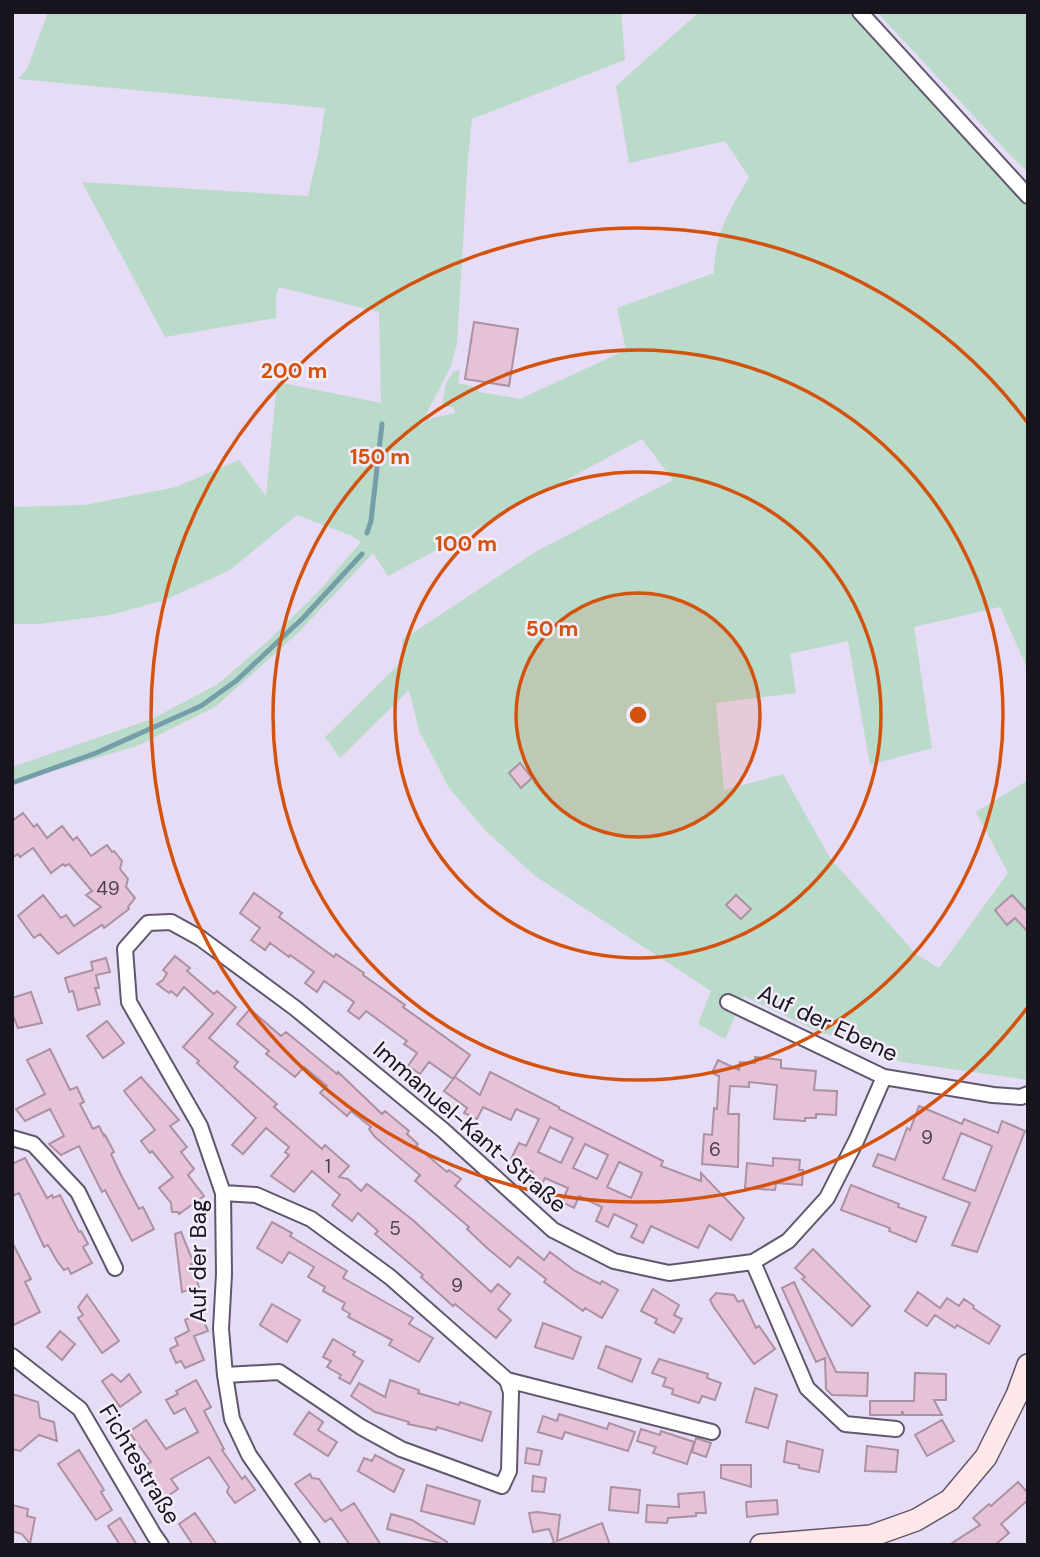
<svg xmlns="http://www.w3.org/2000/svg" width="1040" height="1557" font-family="'DM Sans',sans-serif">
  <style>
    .green { fill: #badaca }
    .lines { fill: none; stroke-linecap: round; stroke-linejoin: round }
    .stream { stroke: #759fa8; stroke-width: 5 }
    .building { fill: #e5c2d7; stroke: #ab91a1; stroke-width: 2; fill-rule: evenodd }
    .street-casing { stroke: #60576d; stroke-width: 18 }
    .secondary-casing { stroke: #60576d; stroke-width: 24 }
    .street { stroke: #fff; stroke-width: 14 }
    .secondary { stroke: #fee7e8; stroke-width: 21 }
    .ring { fill: none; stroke: #d3520e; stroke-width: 3.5 }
    .labels { text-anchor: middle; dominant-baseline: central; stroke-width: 5; stroke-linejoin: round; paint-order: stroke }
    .number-label { font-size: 19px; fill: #4b404c }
    .street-label { font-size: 23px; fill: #18141d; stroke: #f2ecfb }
    .centre { fill: #d3520e; stroke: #f2ecfb; stroke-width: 3.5 }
    .ring-label { font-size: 21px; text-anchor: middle; font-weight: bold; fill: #d3520e; stroke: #f2ecfb; stroke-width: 5; stroke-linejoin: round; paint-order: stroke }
  </style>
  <rect width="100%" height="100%" fill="#e7dcf6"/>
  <path class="green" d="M48,12h573l4,48 -153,59 -4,38 -11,187 -6,22 -31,60 8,-7 27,-6 -1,-6h-9l-3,-3 4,-21 7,-11 7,-2 -2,13 21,5v4l41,7 106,-49 -9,-42 97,-35c1,-41 15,-61 35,-96l-24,-36 -96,22 -13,-77 83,-74h156l173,188v470l-28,-63 -86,20 18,121 -62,17 -22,-124 -58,13 6,39 -80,10 8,87 59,-16 47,84 86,96 23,14 69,-95 -32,-61 52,-32v300l-126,-18 -92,-34 -66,-32 -19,43 -27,-15 13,-33 -176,-115 -49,-45 -37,-43 -15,-29 -15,-28 -10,-41 -69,68 -15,-21 79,-78 -2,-19 135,-89 136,-71 -31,-41 -254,137 -15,-23 -74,79 -84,75 -78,39 -119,35 -6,-4v-10l140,-48 66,-35 51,-44 49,-48 43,-50 -11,-7 -53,-20 -67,55 -65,30 -55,15 -71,9h-27v-117l73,-2 91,-18 63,-27 27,36 11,-114 104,21 -2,-91 -100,-25 -3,8v23l-111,19 -83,-155 226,14 10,-42 7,-46 -307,-29 9,-10z
    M877,12h151v160l-17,-16z"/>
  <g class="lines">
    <path class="stream" d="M367,533l4,-12 11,-97
      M12,783l84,-30 105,-47 35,-25 67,-63 59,-64"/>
  </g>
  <path class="building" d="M474,322l44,7 -9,57 -44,-7z
    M520,763l12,15 -11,10 -12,-15z
    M23,813l11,14 3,-3 10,14 15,-12 11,14 4,-3 14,19 16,-11 5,7 2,-1 8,10 -2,8 8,10 -2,8 9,11 -7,9 1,2 -25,19 -2,-3 -44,29 -18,-20 -6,4 -16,-22 25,-21 18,23 5,-3 8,11 27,-19 -15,-12 6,-4 -23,-27 -4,2 -2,-2 -12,9 -18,-25 -13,9 -2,-3 -6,4v-37z
    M254,893l28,20 -3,4 55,40 2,-3 28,19 -1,2 42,30 -2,2 67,48 -17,24 -24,-17 -9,12 -12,-8 9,-13 -13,-9 3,-3 -41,-30 -7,8 -11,-8 6,-9 -30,-21 -7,11 -12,-9 9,-11 -24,-17 -1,2 -19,-14 -5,7 -14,-10 9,-12 -20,-15z
    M736,895l15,14 -10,10 -15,-14z
    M1012,895l16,17v20l-13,-14 -8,7 -12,-15z
    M175,956l15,12 -3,3 27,23 3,-3 19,16 -27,31 29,24 -4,5 43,37 -3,3 48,42 3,-4 24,21 -10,11 9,2 13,12 6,-7 47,37 77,71 7,-8 12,10 -12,15 13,11 -15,18 -41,-34 -2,2 -10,-9 -22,-20 2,-2 -48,-41 3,-3 -20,-18 -6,8 -20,-16 8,-10 -28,-24 -18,21 -23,-16 18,-21 -4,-3 4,-5 -23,-19 -23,26 -11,-9 24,-27 -59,-55 2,-2 -16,-14 30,-33 -29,-27 -7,9 -6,-5 -2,2 -12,-9 6,-4 4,-7 -4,-3z
    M106,958l4,14 -14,3 3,13h-4l5,16 -22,6 -5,-19 -4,1 -4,-14 28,-8 -2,-8z
    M31,992l11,31 -24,5 -6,-15v-15z
    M250,1009l31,27 5,-4 51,42 1,-2 44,42 3,-3 24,20 -2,3 11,10 -2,2 31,26 2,-2 12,9 -6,7 89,74 6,-8 25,19 25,13 2,-3 16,9 -16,28 -17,-10 -2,3 -39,-29 2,-3 -28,-22 -8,10 -23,-19 -20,-19 2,-2 -54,-46 5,-6 -45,-38 -6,-8 2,-2 -20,-16 -4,5 -27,-23 7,-7 -23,-19 -9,10 -29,-23 3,-3 -32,-27z
    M107,1021l17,22 -21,15 -16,-22z
    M50,1049l20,41 7,-3 7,15 -4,2 13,25 6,-3 5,10 1,-1 9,17 -3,2 11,23 17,32 4,-2 11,22 -22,12 -27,-51 -3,2 -23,-46 -18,9 -12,-11 15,-8 -14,-27 -25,12 -9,-12 29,-15 -18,-34z
    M755,1057l26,3v8l35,3 -2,19 23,1 -1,24 -20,-1v4h-11v3l-31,-2 3,-34 -28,-3v5l-19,-1 -2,28h11l-1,53 -36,-3 2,-30 8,1 2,-27 3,1 2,-33 -7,-3 6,-13 21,10 1,-8 15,1z
    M490,1072l69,35v2l104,52 -2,5 40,15v-8l43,45 -13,22 -22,-15 -11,23 -47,-22 -8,17 -12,-6 6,-12 -23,-11 -6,13 -12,-6 6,-14 -23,-11 -5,12 -12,-6 6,-14 -23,-10 -4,8 -12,-5 4,-9 -23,-11 9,-18 7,3 13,-27 -23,-10 -5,11 -28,-13 -6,12 -13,-6 3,-5 -23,-17 11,-14 25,18zM550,1127l23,11 -12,25 -23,-11zM585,1144l23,11 -11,24 -24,-11zM619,1162l23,11 -11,25 -24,-11z
    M141,1077l38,43 -9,6 17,21 -6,5 13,17 -6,6 16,21 -25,18 -1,-2h-6l-1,-9 -12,-15 14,-11 -21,-26 -2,2 -9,-12 14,-11 -31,-39z
    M919,1106l43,18 2,-5 34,14 4,-12 23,10 -48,121 -25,-7 18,-42 -97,-37 5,-12 17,6 12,-32 3,2zM961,1133l31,13 -17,45 -32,-12z
    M25,1158l22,40 5,-3 1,3 7,-3 19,37 2,-1 7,13 -5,3 9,16 -21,11 -3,-6 -4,2 -7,-9 -9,-16 -4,2 -25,-54 -7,3v-32z
    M773,1158l27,2 -1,10h4l-1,15 -26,-2 -1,7 -30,-2 2,-25 26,3z
    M851,1185l48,19 -1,3 28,10 -10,25 -27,-11 1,-3 -49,-18z
    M272,1222l20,11 -2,3 57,35 -4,7 70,40 -4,6 24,14 -14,24 -30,-17 3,-5 -44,-23 2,-3 -8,-5 3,-6 -22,-12 2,-4 -17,-10 6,-10 -25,-15 -7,11 -25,-15z
    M181,1232l13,32h-3l8,23 -17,5 -7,-58z
    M12,1242l19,37 -6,3 15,30 -28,14z
    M813,1249l57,57 -18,20 -50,-47 3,-2 -10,-9z
    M794,1282l42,90 32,1 -1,23 -35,-1 -6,-6 -1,-31 -9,4 -34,-74z
    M653,1289l26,16 -5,10 8,4 -8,14 -19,-10 2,-4 -16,-8z
    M918,1292l22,16 7,-10 12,8 5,-7 10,7 -1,2 27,18 -11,18 -32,-19 -2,3 -20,-13 -8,11 -22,-15z
    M716,1293l18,2 4,7 5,-2 13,28 3,-2 16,23 -21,15 -41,-58 -3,-6z
    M87,1295l32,46 -17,12 -24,-35 5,-3 -5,-8z
    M272,1304l28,16 -13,22 -27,-17z
    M200,1312l8,19 -14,5 10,24 -19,8 -4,-7 -5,2 -6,-14 8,-4 -3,-7 14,-7 -4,-11z
    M543,1323l38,14 -8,22 -38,-12z
    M60,1331l15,13 -13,16 -15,-13z
    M333,1339l22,13 -2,3 10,6 -13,23 -11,-6 2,-3 -14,-8 4,-6 -8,-4z
    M606,1346l35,13 -9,23 -34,-14z
    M659,1359l49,15 -1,4 14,5 -6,17 -13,-4 -3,7 -27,-9 1,-5 -10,-3 3,-8 -14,-5z
    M915,1373l31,1v26h-12l8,15h-38l-2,-4v4h-32v-14h44z
    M112,1374l9,8 8,-8 12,18 -21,15 -18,-26z
    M196,1380l15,27 -7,4 20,38 -2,1 20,29 3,-3 10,14 -20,13 -8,-11 2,-5 -20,-30 -38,22 7,10 -16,11 -22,-31 11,-7 -22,-30 17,-12 20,29 32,-17 -13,-24 -11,6 -8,-14 12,-6 -2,-3z
    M390,1380l29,10 -1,3 41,12 1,-3 31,10 -9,29 -45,-14 -1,3 -28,-6 1,-2 -34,-10 -24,-16 8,-13 26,14z
    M755,1388l22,7 -9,33 -22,-6z
    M12,1394l26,8 2,16 14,4 3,19 -18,-6 -19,16 -8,-2z
    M309,1412l14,10 -5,8 19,12 -9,14 -34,-22z
    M559,1414l48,15 2,-6 26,9 -7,19 -63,-19 -3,7 -24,-7 5,-16 14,5z
    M942,1420l12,21 -27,15 -12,-21z
    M641,1429l19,6 1,-4 33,11 -7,22 -34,-11 3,-6 -19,-6z
    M696,1438l15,5 -5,14 -14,-5z
    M787,1441l36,9 -4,22 -20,-4v-3l-15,-3z
    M867,1446l31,4 -2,22 -31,-1z
    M527,1448l15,3 -3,14 -14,-2z
    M79,1450l25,40 -3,2 11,18 -16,10 -38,-56z
    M375,1455l29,15 -10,22 -36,-21 6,-13 8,3z
    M721,1465h30v22l-30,-9z
    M310,1474l2,4 7,1 22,32 13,-8 27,42h-31l-19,-27 -6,4 -30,-38z
    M533,1476l13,2 -2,14 -12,-1z
    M1018,1482l10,11v7l-27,24 8,9 -14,12h-46l31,-20 -7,-7 16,-14 2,2z
    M427,1485l53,16 -6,23 -53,-13z
    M611,1487l29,3 -2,23 -29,-3z
    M704,1492l2,21h-10v3l-28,2 -1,5 -21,-1 1,-17 32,2 -1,-13z
    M777,1500l1,14 -31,3 -1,-15z
    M12,1505l16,4 -1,7 8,2 -5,26 -8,-10 -10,-3z
    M537,1512l23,3 -3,26 45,-18 8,22h-61l5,-3 -5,-13 -16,3 -4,-19z
    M195,1513l22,32h-24l-14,-21z
    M391,1514l21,6 35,22 -1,3 -59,-16z
    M120,1518l17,27h-17l-12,-19z"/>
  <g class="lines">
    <g class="street-casing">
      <path id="street" d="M860,12l168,184
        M728,1002l156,75 109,18 28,2 7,-3
        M12,1138l21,6 45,48 37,76
        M223,1193l33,2 55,24 79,58 117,103 205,52
        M753,1262l54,126 38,36 51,5
        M12,1356l68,53 74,126 7,10
        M225,1375l54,-3 82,55 40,22 101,37 7,-15 2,-79 -4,-12
        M312,1545l-63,-90 -17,-36 -7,-44 -4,-46 3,-55 -1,-81 -23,-67 -71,-124 -4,-53 23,-26 23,-1 29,16 95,70 148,122 110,100 61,31 55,12 84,-11 35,-21 39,-43 30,-59 27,-62"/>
    </g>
    <g class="secondary-casing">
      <path id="secondary" d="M761,1545l110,-9 45,-16 34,-20 36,-43 31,-62 11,-30"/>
    </g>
    <use href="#street" class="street"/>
    <use href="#secondary" class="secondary"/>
  </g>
  <circle cx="638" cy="715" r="122" fill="#d3520e" fill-opacity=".12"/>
  <g class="ring">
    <circle cx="638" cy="715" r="122"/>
    <circle cx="638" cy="715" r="243"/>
    <circle cx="638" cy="715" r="365"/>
    <path d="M1027 1008A487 487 0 1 1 1027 422"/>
  </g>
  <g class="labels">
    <g class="number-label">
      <text x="108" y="888">49</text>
      <text x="927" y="1137">9</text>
      <text x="715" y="1149">6</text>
      <text x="328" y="1166">1</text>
      <text x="395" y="1228">5</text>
      <text x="457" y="1285">9</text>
    </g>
    <g class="street-label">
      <text transform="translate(828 1023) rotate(25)">Auf der Ebene</text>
      <text transform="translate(470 1127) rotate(41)">Immanuel-Kant-Straße</text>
      <text transform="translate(198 1261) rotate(-90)">Auf der Bag</text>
      <text transform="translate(140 1464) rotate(59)">Fichtestraße</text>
    </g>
  </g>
  <circle cx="638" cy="715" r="10" class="centre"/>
  <g class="ring-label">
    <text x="294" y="378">200 m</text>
    <text x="380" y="464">150 m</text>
    <text x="466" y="551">100 m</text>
    <text x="552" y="636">50 m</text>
  </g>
  <rect width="1040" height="1557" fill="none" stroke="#18141d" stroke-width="28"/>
</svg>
